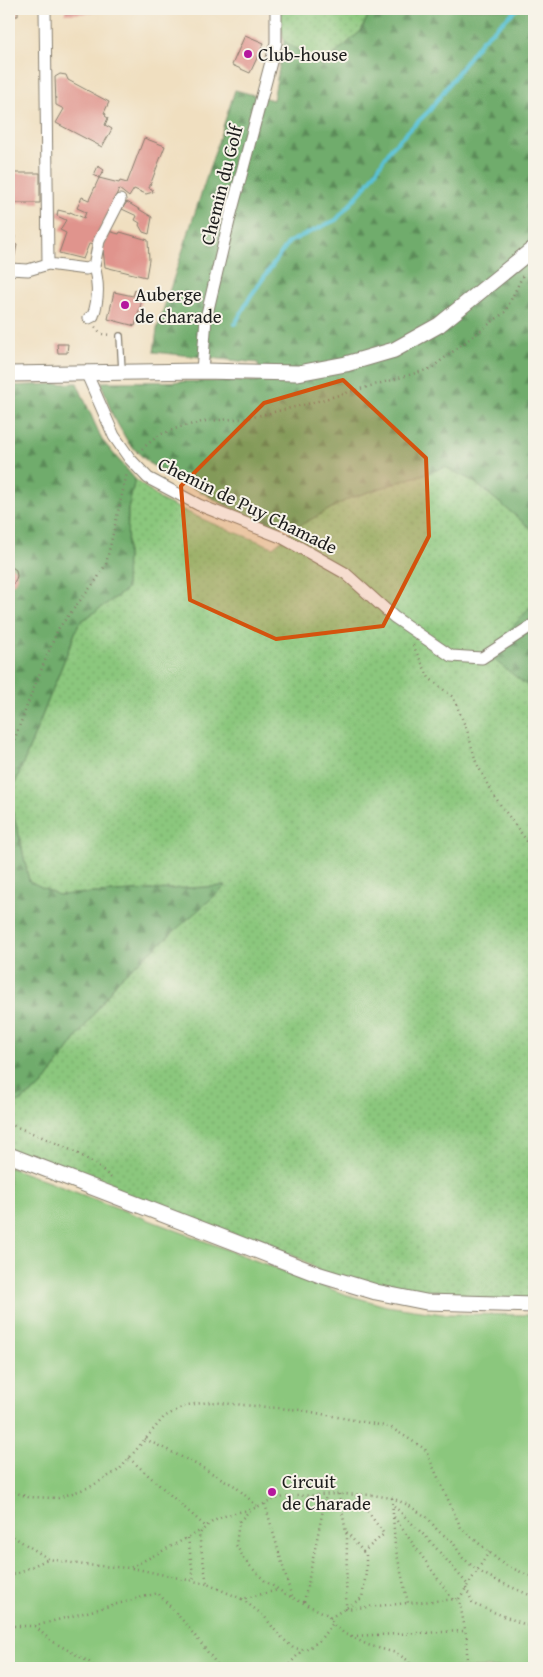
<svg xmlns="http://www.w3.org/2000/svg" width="543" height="1677" font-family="'Gentium Book Plus',serif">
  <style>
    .grass { fill: url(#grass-dots); stroke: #54724c }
    .forest { fill: url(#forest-firs); stroke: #466444 }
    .garden { fill: #8bc77d; stroke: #54724c }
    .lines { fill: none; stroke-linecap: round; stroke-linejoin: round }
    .stream { stroke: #5ac2d7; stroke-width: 4 }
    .building { fill: #e0948d }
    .service-casing { stroke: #867e6e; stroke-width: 8 }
    .minor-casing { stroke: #867e6e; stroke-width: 13 }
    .tertiary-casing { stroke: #867e6e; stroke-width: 17 }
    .path { stroke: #867e6e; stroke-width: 2.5; stroke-dasharray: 1 4; stroke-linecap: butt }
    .service { stroke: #fff; stroke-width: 5.5 }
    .minor { stroke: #fff; stroke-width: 11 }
    .tertiary { stroke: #fff; stroke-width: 15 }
    .marked { fill: #d4530e; fill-opacity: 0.2; stroke: #d4530e; stroke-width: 4; stroke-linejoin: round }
    .poi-dot { fill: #b5179e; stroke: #f7f3e8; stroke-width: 2 }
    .labels { text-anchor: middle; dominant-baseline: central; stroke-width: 4; stroke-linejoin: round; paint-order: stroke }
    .poi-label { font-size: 19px; fill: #1c1c1c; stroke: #f7f3e8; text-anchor: start }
    .street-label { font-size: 19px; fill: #1c1c1c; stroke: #f7f3e8 }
  </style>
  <defs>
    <pattern id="grass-dots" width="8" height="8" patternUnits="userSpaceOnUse" patternTransform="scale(1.25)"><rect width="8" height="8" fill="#8bc77d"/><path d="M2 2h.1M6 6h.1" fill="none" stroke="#77aa6b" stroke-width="1.8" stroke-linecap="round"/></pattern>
    <pattern id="forest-firs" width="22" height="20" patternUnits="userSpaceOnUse" patternTransform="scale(1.25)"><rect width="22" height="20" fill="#70ac6c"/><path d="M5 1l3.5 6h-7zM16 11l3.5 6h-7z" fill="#5b8b58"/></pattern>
  </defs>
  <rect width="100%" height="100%" fill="#f7f3e8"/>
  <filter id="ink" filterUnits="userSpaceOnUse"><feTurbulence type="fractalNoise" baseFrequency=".02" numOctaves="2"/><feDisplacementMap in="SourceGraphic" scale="10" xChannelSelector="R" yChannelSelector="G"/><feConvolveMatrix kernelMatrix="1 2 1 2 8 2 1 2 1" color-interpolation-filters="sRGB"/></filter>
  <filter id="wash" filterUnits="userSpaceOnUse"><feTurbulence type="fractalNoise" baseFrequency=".0096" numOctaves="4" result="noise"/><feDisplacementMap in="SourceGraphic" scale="20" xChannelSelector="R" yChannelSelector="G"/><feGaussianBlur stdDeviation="1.12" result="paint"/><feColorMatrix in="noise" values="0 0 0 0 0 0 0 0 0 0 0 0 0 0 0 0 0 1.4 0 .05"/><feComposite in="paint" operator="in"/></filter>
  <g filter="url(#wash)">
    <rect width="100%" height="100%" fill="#f0dfc0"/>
    <path class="grass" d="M277,9h94l-10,22 -40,35 -37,-25z
      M446,467l27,14 61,50v72l-45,52 45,36v615h-71l-134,-28 -28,-19 -96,-36 -80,-24 -116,-44v-46l33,-23 76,-106 107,-94 -167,9 -29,-14 -9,-42 -11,-40 70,-176 47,-33 2,-81 7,-30 26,21 50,23 62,24 26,-21 51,-28z"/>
    <path class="forest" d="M371,9h163v522l-61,-50 -28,-14 -95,31 -51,28h-25l-42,-17 -82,-45 -21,-20 -17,-30 -11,-32 159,-1 -2,-18 -104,-11 3,-23 78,-239 38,10 11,-59 37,25 40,-35z
      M77,383l25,57 33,39 -7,30 -2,81 -47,33 -70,176v-413z
      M534,603v88l-46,-36z
      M9,800l11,39 9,42 29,14 168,-9 -108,94 -76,106 -33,23z"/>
    <path class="garden" d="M9,1167l335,127 42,12 56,8 92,1v353h-525z"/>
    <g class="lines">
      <path class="stream" d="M235,324l15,-27 39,-55 47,-22 31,-35 24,-37 39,-38 51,-69 36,-32"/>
    </g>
    <g id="blocks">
      <path class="building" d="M9,9h9v7h-9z
        M65,9h28v4l-28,1z
        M245,35l19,8 -14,30 -18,-8z
        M60,74l6,1 2,5 41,22 -5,11 2,1 -1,2 3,2 -3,7 7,4 -10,18 -46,-24 8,-14 -8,-4 -1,-28z
        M144,138l21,8 -16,42 3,1 1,3 -7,2 -12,-5 -5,8 -10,-8 -26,56 -4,-1 -6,15 -24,-6 7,-20 -6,-3 6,-10 -9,-4 1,-6 12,3v-1l14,6 2,-6 -9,-4 5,-11 7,3 10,-22 -5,-3 4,-9 6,4 -5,8 20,5 1,-2 7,2z
        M11,173h29v30h-29z
        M127,202l25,15 -3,17 -6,-2 -4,-7 1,-2 -5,-3 2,-4 -15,-7z
        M108,231l11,3 1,-2 28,8 1,20 -3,17 -41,-10 -2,-18z
        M9,236h6l-1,8 3,1 -3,14h-5z
        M135,290l9,2 -9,34 -27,-7 6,-27 19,4z
        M57,344h11l-1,9h-9z
        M9,565l7,5 1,6 -2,6 -6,4z"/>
    </g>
  </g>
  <g filter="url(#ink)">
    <use href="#blocks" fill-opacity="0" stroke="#867e6e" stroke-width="1"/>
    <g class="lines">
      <g class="service-casing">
        <path id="service" d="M120,336l2,34"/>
      </g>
      <g class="minor-casing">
        <path id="minor" d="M48,264l38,5 8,-3 5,-25 21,-41
          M9,269l19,1 20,-6 -3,-255
          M89,318l4,-2c6,-17 6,-32 1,-50
          M202,371l4,-53 23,-97 47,-178v-34
          M86,372l28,64 16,23 18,19 51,27 84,33 62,35 49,44 57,39 31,2 52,-34"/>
      </g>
      <g class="tertiary-casing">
        <path id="tertiary" d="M9,374l193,-3 96,2 48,-9 48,-14 45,-25 95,-77
          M9,1155l311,120 56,17 50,10 108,3"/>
      </g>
      <path class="path" d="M95,327l7,7 9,1
        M138,452l21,-17 21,-8 26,-6 43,-3 62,-15 119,-34 75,-57 18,-37
        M413,645l16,33 24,19 14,33 9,32 16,31 42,58
        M9,754l22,-59 27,-66 39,-50 9,-15 21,-91
        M9,1124c31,12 81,30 103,55
        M145,1439l47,23 43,24 23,21
        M129,1458l76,68
        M9,1490l19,7 30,1 32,-11 29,-17 45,-53 23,-12 23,-3 91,8 89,17 35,22 36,79 42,36 31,14
        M339,1494l8,44 -1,71 62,-6
        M356,1495l28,39 -21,18
        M392,1498l3,48 13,57 51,-4
        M265,1504l27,94
        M394,1506l36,35 38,44
        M250,1510c-19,3 -40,8 -51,25l8,49 35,15 36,-9
        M394,1517l59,83
        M9,1534l40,25 35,6 46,3 72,-38
        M188,1538l6,43
        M132,1568l75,16
        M9,1577l39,-18
        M466,1588l7,16 61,24
        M242,1599l22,17 14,18 15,14 13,2 13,-9 14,-18
        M304,1602l22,-107
        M330,1618l32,-20 4,-25v-18l-21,-25
        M9,1626h26l123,-33 27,30 35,45
        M35,1626l15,14 41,23 3,5
        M352,1636l113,-5
        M286,1668l17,-19
        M411,1668l-2,-7 -13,-8 -28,-8 -23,-11 -10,-8 -7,-11 -41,-20 -22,-14 -19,-19 -10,-17 3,-23 11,-12 28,-12 18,-2 43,-2 33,1 20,3 16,7 20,13 10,13 14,10 11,17 15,13 24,12 32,14
        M467,1668v-29l-8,-40 30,-47"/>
      <use href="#service" class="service"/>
      <use href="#minor" class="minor"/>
      <use href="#tertiary" class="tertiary"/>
    </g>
  </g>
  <path class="marked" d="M343,380l83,78 3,78 -46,90 -107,13 -86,-39 -9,-114 83,-83z"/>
  <g class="poi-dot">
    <circle cx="248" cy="54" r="5"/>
    <circle cx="125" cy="305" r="5"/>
    <circle cx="272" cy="1492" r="5"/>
  </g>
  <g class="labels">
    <g class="poi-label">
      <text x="258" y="54">Club-house</text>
      <text x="135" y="294">Auberge<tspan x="135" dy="22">de charade</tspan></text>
      <text x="282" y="1481">Circuit<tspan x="282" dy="22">de Charade</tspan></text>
    </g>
    <g class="street-label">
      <text transform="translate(221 185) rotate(-76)">Chemin du Golf</text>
      <text transform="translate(248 505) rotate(26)">Chemin de Puy Chamade</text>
    </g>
  </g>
  <rect width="543" height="1677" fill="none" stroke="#f7f3e8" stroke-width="30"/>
</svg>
